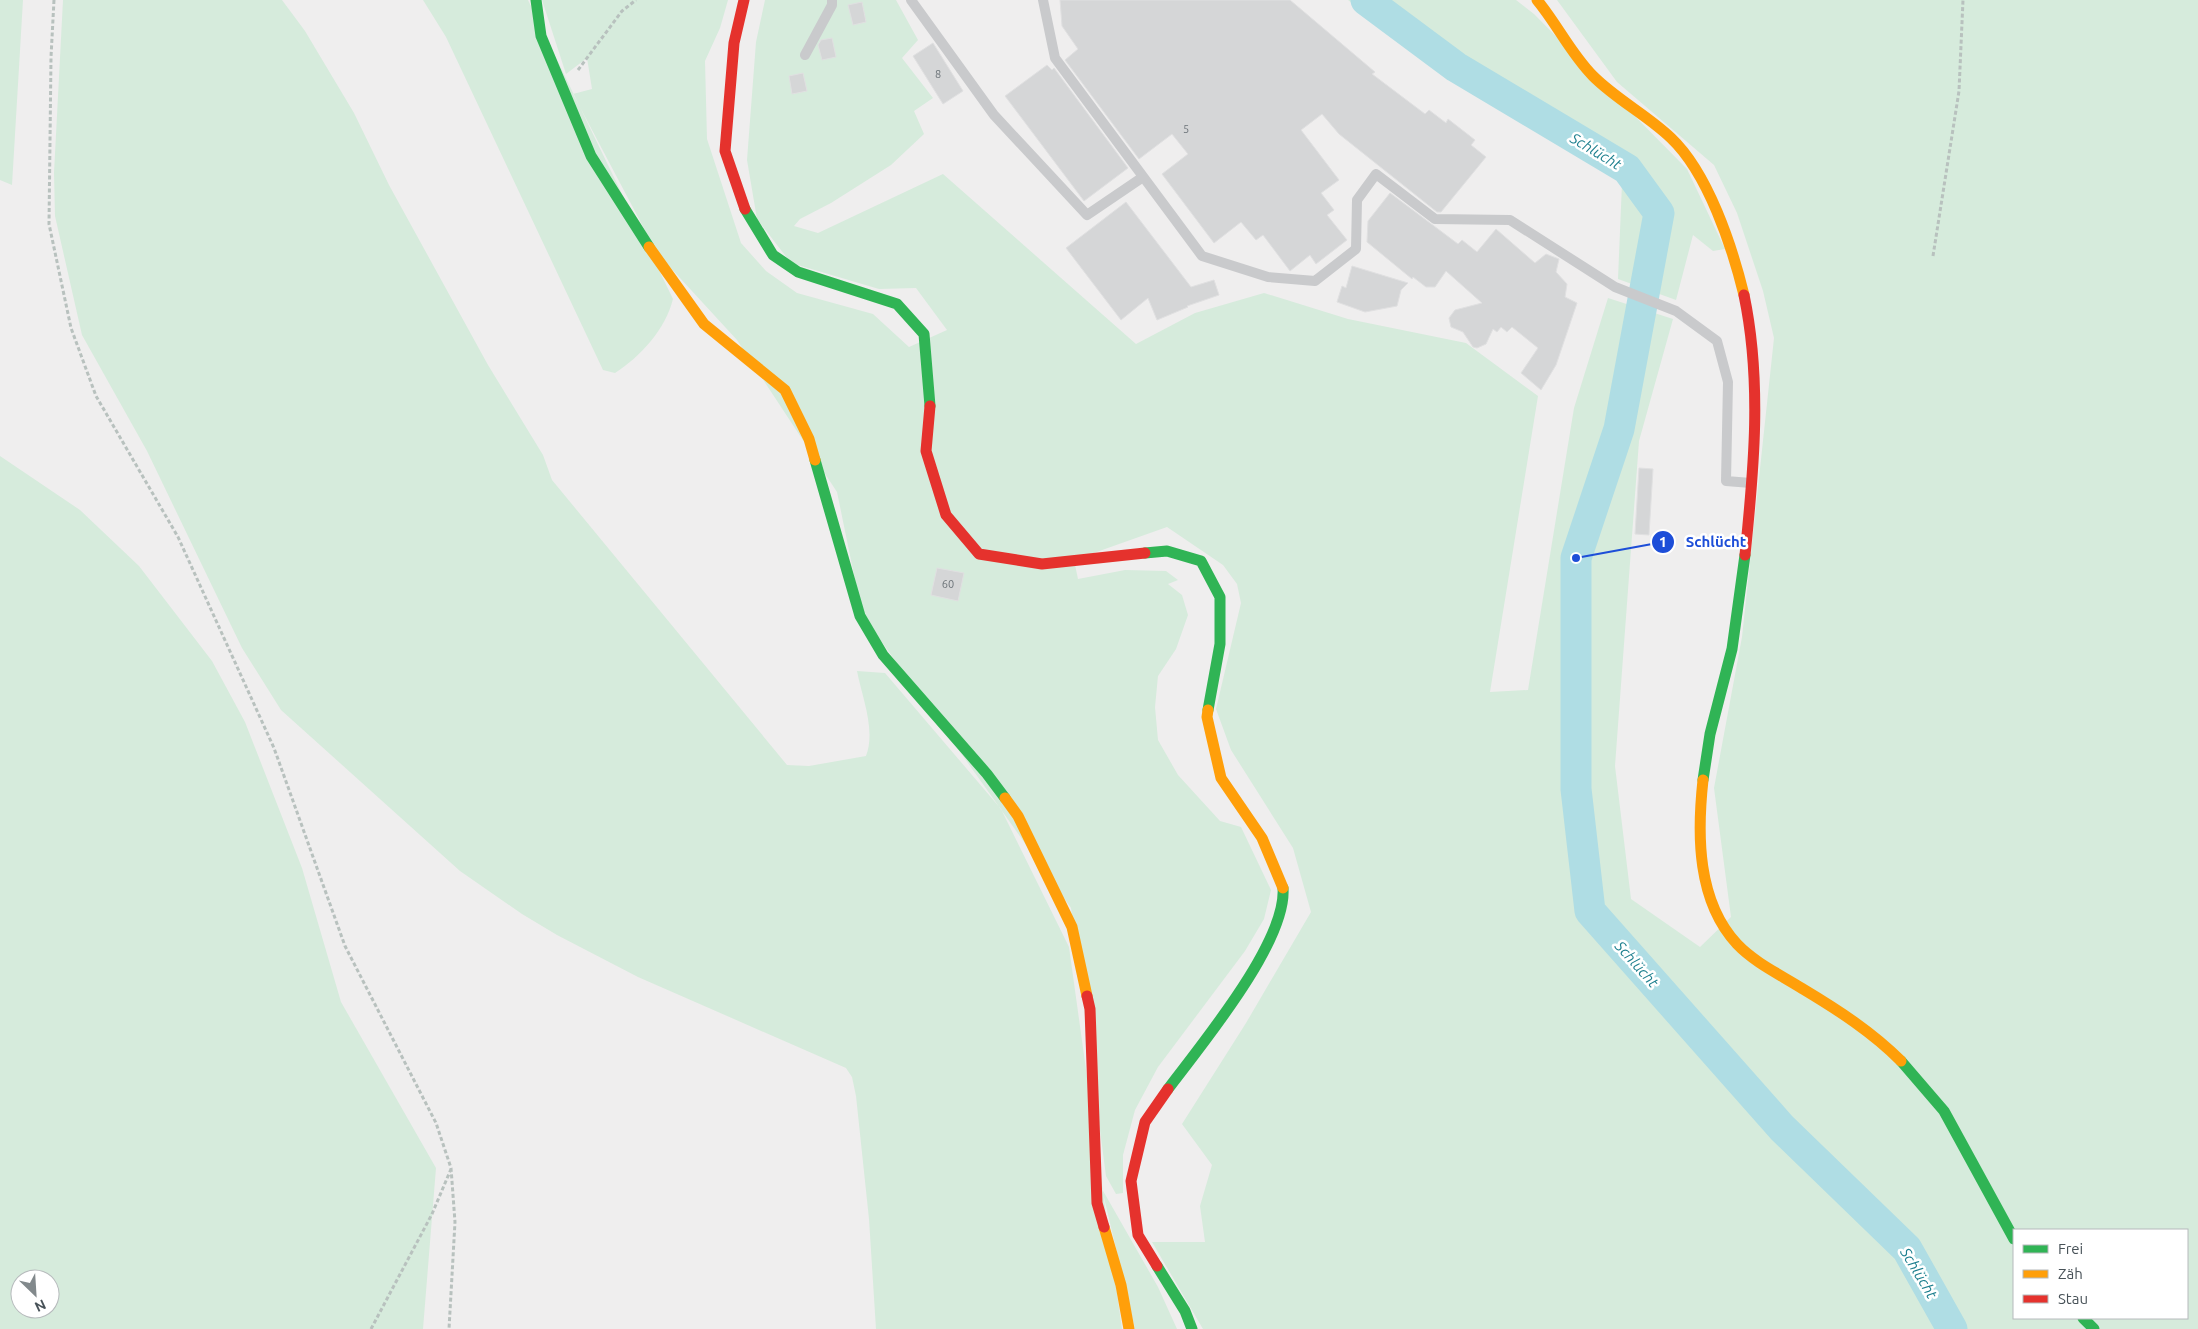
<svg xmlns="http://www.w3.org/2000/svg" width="2198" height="1329" font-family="Ubuntu,sans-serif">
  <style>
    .green { fill: #d6ebdc; fill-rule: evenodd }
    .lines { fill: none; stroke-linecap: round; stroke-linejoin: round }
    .river { stroke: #afdde4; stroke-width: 31 }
    .building { fill: #d5d6d7; stroke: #e0e0e1 }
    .path { stroke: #b8c1be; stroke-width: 3; stroke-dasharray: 4 2.5; stroke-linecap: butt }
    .lane { stroke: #c9cacc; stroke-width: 10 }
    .fast { stroke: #30b455; stroke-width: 11 }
    .slow { stroke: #ff9f0a; stroke-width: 11 }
    .jam { stroke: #e5322d; stroke-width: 11 }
    .labels { text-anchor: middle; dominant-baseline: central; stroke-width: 5; stroke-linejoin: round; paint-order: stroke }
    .number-label { font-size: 11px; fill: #6d7479 }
    .water-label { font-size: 15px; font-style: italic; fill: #1d7f8e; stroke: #fff }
    .leader { fill: none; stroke: #1d4ed8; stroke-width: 2 }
    .callout-dot { fill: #1d4ed8; stroke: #fff; stroke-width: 2 }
    .mark-label { font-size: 15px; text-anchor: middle; font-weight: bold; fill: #fff }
    .callout-label { font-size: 15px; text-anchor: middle; font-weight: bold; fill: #1d4ed8; stroke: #fff; stroke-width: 5; stroke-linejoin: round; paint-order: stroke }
  </style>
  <rect width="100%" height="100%" fill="#efeeee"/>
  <path class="green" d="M0,0h23l-11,185 -12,-5z
    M63,0h219l23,31 49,82 35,72 99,180 55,90 9,25 235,285 22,1 57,-10c10,-26 -4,-59 -9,-85l28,2 116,136 68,138 53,382h-246l-7,-110 -13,-123 -4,-19 -6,-9 -208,-91 -81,-42 -35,-21 -62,-43 -179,-161 -39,-62 -95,-197 -65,-116 -27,-119 -1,-43z
    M423,0h105l145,299c-8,31 -32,57 -58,74l-12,-3 -157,-333z
    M542,0h186l-8,28 -15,33 2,78 34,104 25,28 31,22 76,21 36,33 38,-17 -31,-42 -37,1 -88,-26 -34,-44 -10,-59 9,-118 9,-42h131l22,40 -16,18 31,40 -19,13 10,23 -33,31 -60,38 -31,16 -6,7 24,7 125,-59 193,170 59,-31 69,-20 84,26 118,24 72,53 -48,296 38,-2 46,-282 34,-110 65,21 -34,122 -24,325 16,133 69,48 31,-30 -17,-129 28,-151 32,-299 -11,-47 -26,-78 -23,-48 -97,-83 -60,-82h641v1329h-995l-51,-87h53l-5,-36 12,-41 -30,-41 64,-101 65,-111 -18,-64 -62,-98 -15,-41 25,-106 -4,-19 -14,-19 -56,-38 -93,33 4,19 47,-9 41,1 12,9 -10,4 14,11 6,20 -12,34 -18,27 -3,31 3,33 20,35 42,46 21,6 30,63 -7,29 -19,32 -87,116 -23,43 -12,45v38l-7,1 -10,-18 -35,-268 -209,-294 -25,-122 -100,-152 -80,-87 -84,-159 19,-5 -5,-31 -21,16zM2014,1230h173v88h-173z
    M1348,0h168l18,14 153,155 38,80 -12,2 -20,-16 -17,65 -58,-21 4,-96 -194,-123z
    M0,456l80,54 59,56 73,95 33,61 57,146 39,134 95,166 -13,161h-423zM20,1279h30v30h-30z
    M1102,1189l56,98 19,42h-42z"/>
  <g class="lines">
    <path class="river" d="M1366,0l90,67 171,102 32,44 -40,216 -43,129v231l14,122 192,217 125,121 45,80"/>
  </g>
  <path class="building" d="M1060,0h230l85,72 -3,2 53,40 4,-4 17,13 2,-4 27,21 -4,5 15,12 -45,55h-4l-98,-78 -17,-20 -21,16 38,50 -18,13 13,17 -7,5 20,25 -31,24 -6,-9 -20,16 -27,-36 -7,5 -15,-18 -27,21 -52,-69 26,-20 -16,-20 -33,25 -74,-99 13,-11 -16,-23z
    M862,2l4,20 -13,3 -5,-20z
    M832,38l4,19 -14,3 -4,-15 3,-5z
    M933,43l30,48 -20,13 -30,-48z
    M1047,65l5,5 2,-2 74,100 -44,33 -79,-105z
    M803,73l4,18 -15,3 -3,-18z
    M1390,193l68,51 4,-4 15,12 19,-23 39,34 11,-9 13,5 -3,13 11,12 -2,13 12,6 -21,62 -15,25 -20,-17 17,-25 -26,-21 -5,5 -6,-5 -4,5 -4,-3 -7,15 -9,4 -4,-1 -10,-15 -12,-5 -2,-9 6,-8 27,-7 -36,-32 -11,16h-9l-13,-10 -1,2 -45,-37 1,-21z
    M1126,202l65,85 23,-7 5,15 -32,11 1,1 -31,13 -9,-22 -27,22 -55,-72z
    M1352,266l56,17 -7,7 -4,16 -32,6 -28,-10 5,-16 4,2z
    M1639,468l14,1 -4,66 -14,-1z
    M937,568l27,5 -6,28 -27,-6z"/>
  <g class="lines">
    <path class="path" d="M54,0l-3,57 -2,167 22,104 25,68 82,141 96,211 71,198 91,177 15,45 4,54 -6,107
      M578,70l44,-59 14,-11
      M1933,256l26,-165 4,-91
      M371,1329l61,-115 19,-45"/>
    <path class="lane" d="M911,0l83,115 93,100 56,-38
      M1043,0l12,58 147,198 66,21 47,4 41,-32 1,-49 19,-26 59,45 75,1 105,67 61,24 41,30 11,41 -2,99 25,2
      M805,55l27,-50v-5"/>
    <path class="fast" d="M536,0l5,36 50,120 58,91
      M745,209l28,46 25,17 99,32 27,30 6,72
      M815,460l45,156 23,39 104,119 18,24
      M1145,553l22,-2 34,10 19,36v47l-12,66
      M1703,780l7,-46 22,-85 13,-94
      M1901,1061l43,50 70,128
      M1168,1089c33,-44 119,-147 115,-201
      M1157,1266l28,45 7,18
      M2083,1318l11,11"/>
    <path class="slow" d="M1537,0c20,24 34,54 56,76 24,24 54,39 78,62 37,35 61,108 73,157
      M649,247l55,77 81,66 24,49 6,21
      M1208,710l-1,7 14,61 41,60 21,50
      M1703,780c-6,55 -6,121 34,164 18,19 44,31 66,45 35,21 69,43 98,72
      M1005,798l13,18 54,111 15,69
      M1104,1227l17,58 8,44"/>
    <path class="jam" d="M744,0l-10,43 -9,108 20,58
      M1744,295c18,86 10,173 1,260
      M930,406l-4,45 20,64 33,39 63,10 103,-11
      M1087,996l3,13 7,194 7,24
      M1157,1266l-19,-31 -7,-54 14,-59 23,-33"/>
  </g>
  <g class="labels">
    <g class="number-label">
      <text x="938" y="74">8</text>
      <text x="1186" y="129">5</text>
      <text x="948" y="584">60</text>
    </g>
    <g class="water-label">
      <text transform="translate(1596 151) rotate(31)">Schlücht</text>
      <text transform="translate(1637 964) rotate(48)">Schlücht</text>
      <text transform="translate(1919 1273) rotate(59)">Schlücht</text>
    </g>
  </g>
  <path class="leader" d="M1576 558L1663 542"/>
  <g class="callout-dot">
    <circle cx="1576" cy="558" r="5"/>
    <circle cx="1663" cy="542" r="12"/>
  </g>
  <g class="mark-label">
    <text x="1663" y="547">1</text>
  </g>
  <g class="callout-label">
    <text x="1716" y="547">Schlücht</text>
  </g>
  <rect x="2013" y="1229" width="175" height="90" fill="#ffffff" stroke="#b6babc"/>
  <rect x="2023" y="1245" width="25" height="8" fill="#30b455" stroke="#b6babc"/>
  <text x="2058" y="1254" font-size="15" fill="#485258">Frei</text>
  <rect x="2023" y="1270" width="25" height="8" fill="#ff9f0a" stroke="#b6babc"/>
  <text x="2058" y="1279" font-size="15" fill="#485258">Zäh</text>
  <rect x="2023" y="1295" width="25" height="8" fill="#e5322d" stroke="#b6babc"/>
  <text x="2058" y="1304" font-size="15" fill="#485258">Stau</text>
  <g transform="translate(35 1294) rotate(155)"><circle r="24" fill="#ffffff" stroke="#b6babc"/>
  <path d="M0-4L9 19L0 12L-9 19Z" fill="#82898c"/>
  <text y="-8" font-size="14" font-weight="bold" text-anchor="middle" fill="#485258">N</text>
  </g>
</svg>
